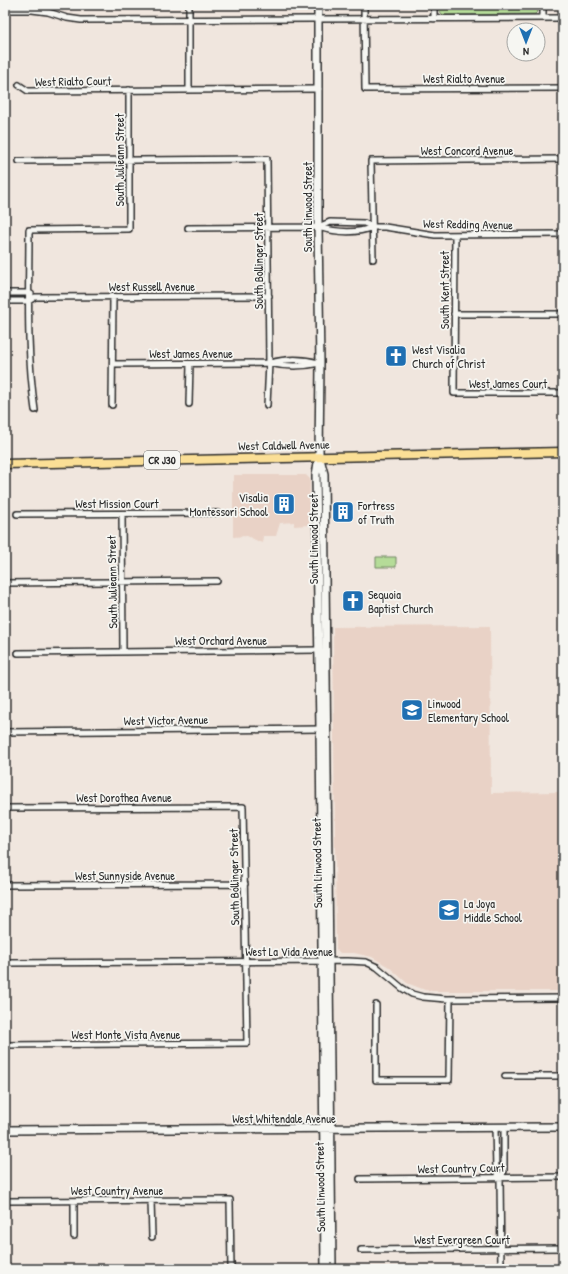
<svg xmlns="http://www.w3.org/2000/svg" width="568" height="1274" font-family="'Patrick Hand',sans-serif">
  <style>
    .built { fill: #e9d2c6 }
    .green { fill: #b5dc98; stroke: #708462 }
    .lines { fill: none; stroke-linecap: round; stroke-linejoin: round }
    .street-casing { stroke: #2b2b2b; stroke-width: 8 }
    .secondary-casing { stroke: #2b2b2b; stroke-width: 10 }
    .primary-casing { stroke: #2b2b2b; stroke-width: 11 }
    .street { stroke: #f6f6f2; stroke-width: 5 }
    .secondary { stroke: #f6f6f2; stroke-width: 7 }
    .primary { stroke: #fbdf96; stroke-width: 8 }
    .labels { text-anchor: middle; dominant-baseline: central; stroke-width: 3.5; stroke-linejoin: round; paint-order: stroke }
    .shield { fill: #f6f6f2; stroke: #686867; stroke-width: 1 }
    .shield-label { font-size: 11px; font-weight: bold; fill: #2b2b2b }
    .street-label { font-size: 12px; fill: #2b2b2b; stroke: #f6f6f2 }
    .poi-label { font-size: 12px; fill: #2b2b2b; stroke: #f6f6f2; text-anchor: start }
  </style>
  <rect width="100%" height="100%" fill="#f0e6de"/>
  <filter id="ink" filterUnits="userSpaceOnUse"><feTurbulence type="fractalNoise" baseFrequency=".025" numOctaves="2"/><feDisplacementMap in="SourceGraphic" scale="8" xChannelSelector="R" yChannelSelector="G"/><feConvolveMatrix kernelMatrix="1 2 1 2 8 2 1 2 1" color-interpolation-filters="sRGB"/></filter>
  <g filter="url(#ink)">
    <path class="built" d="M233,475h73l4,4 -1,46 -15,1v-4l-14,1 -4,13h-13l-1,7 -15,-7 -14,1z
      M490,626l1,167 72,-1v199h-129l-9,-1 -18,-7 -18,-16 -17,-10 -18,-4h-14l-4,-4 -3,-322z"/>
    <path class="green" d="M438,5h102v4l-5,5 -92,1 -5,-6z
      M376,557h20v10h-20z"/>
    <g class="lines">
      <g class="street-casing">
        <path id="street" d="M189,5v85
          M364,5l1,84 198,-1
          M434,5v14
          M543,5v13
          M5,10h27l16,2 19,6 14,2 482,-2
          M19,85l9,6 291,-2
          M19,161l248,-2 2,204 -2,42
          M318,227l12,-5 34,1 9,4h12l50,8 128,-1
          M188,228l130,-1c17,5 38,7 55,0
          M455,235l-1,158h109
          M373,259l-2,-98 192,-2
          M5,293h24l2,1
          M5,301h24l6,-4 234,-1
          M454,314h109
          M270,363c17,-5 32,-5 49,0
          M113,364l156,-1c17,4 33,4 51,0
          M189,404l1,-40
          M112,405l1,-109
          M35,410c-9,-60 -6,-120 -6,-180l100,-1v-139
          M17,514l200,-1
          M122,514l1,137
          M5,583l212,-2
          M18,653l301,-3
          M5,732l318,-3
          M5,808l238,-1 4,236 -242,2
          M5,885l240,-1
          M5,963l343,-2 18,1 11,5 25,21 10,6 11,3 23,2 117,-1
          M376,1005v75h73l1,-81
          M505,1076h58
          M495,1128l1,42 4,8 1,91
          M500,1178l4,-7v-43
          M360,1179l203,-2
          M151,1200l1,37
          M5,1201l225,-1 1,69
          M74,1201v35
          M361,1250l202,-2"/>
      </g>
      <g class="secondary-casing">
        <path id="secondary" d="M318,5v222l2,136 -1,93 -3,19 4,254 5,540
          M320,459l4,15 8,795
          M5,1130l558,-3"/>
      </g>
      <g class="primary-casing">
        <path id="primary" d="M5,464l558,-12"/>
      </g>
      <use href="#street" class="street"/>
      <use href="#secondary" class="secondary"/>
      <use href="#primary" class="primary"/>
    </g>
  </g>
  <defs>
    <g id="church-square" transform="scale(1.15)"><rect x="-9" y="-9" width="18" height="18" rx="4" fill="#1f6fb2" stroke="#f6f6f2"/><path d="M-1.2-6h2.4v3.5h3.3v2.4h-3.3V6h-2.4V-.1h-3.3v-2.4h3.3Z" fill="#fff"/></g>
    <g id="building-square" transform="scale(1.15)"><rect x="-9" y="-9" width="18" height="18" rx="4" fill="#1f6fb2" stroke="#f6f6f2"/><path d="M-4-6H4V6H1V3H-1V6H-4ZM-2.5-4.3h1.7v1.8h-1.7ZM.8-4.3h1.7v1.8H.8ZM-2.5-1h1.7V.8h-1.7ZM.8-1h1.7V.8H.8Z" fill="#fff"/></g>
    <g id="school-square" transform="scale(1.15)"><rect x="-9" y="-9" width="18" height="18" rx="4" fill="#1f6fb2" stroke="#f6f6f2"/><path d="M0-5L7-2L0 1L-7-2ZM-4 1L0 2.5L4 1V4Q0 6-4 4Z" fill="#fff"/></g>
  </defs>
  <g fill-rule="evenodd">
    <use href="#church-square" x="396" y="356"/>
    <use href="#building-square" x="284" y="504"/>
    <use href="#building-square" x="343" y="512"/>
    <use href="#church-square" x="353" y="601"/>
    <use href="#school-square" x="412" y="710"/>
    <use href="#school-square" x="449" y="910"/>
  </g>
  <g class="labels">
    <rect class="shield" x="144" y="451" width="36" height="18" rx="3"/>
    <g class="shield-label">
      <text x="162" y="460">CR J30</text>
    </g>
    <g class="street-label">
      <text x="464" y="78">West Rialto Avenue</text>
      <text transform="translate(73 81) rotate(-1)">West Rialto Court</text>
      <text x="467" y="150">West Concord Avenue</text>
      <text transform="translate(119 160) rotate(-90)">South Julieann Street</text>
      <text transform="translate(307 207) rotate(-90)">South Linwood Street</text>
      <text transform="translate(468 224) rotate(1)">West Redding Avenue</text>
      <text transform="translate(258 261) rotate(-90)">South Bollinger Street</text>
      <text x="152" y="286">West Russell Avenue</text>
      <text transform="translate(444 290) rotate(-90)">South Kent Street</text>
      <text x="191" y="353">West James Avenue</text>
      <text x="508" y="383">West James Court</text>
      <text transform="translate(284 445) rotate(-1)">West Caldwell Avenue</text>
      <text x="117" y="503">West Mission Court</text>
      <text transform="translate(313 539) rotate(-90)">South Linwood Street</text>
      <text transform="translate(112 582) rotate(-91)">South Julieann Street</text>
      <text x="221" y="640">West Orchard Avenue</text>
      <text transform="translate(166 720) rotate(-1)">West Victor Avenue</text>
      <text x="124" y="797">West Dorothea Avenue</text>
      <text transform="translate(317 863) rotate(-91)">South Linwood Street</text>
      <text x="125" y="875">West Sunnyside Avenue</text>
      <text transform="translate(234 877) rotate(-91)">South Bollinger Street</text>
      <text x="289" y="951">West La Vida Avenue</text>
      <text x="126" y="1034">West Monte Vista Avenue</text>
      <text x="284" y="1118">West Whitendale Avenue</text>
      <text transform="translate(461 1168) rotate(-1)">West Country Court</text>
      <text transform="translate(320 1187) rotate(-91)">South Linwood Street</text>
      <text x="117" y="1190">West Country Avenue</text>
      <text x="462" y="1239">West Evergreen Court</text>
    </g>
    <g class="poi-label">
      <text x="412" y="349">West Visalia<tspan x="412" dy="14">Church of Christ</tspan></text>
      <text x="268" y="497" text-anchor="end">Visalia<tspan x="268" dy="14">Montessori School</tspan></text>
      <text x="358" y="505">Fortress<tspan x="358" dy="14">of Truth</tspan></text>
      <text x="368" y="594">Sequoia<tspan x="368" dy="14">Baptist Church</tspan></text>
      <text x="428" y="703">Linwood<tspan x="428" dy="14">Elementary School</tspan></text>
      <text x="464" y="903">La Joya<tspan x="464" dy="14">Middle School</tspan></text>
    </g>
  </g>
  <rect width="568" height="1274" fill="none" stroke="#f6f6f2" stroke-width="20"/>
  <rect x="10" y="10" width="548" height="1254" fill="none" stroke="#2b2b2b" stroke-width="1.5" filter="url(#ink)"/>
  <g transform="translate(526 42) rotate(180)"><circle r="19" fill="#f6f6f2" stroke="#a5a5a2"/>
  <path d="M0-3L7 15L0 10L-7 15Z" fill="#1f6fb2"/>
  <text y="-6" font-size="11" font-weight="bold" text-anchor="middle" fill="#2b2b2b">N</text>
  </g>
</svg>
